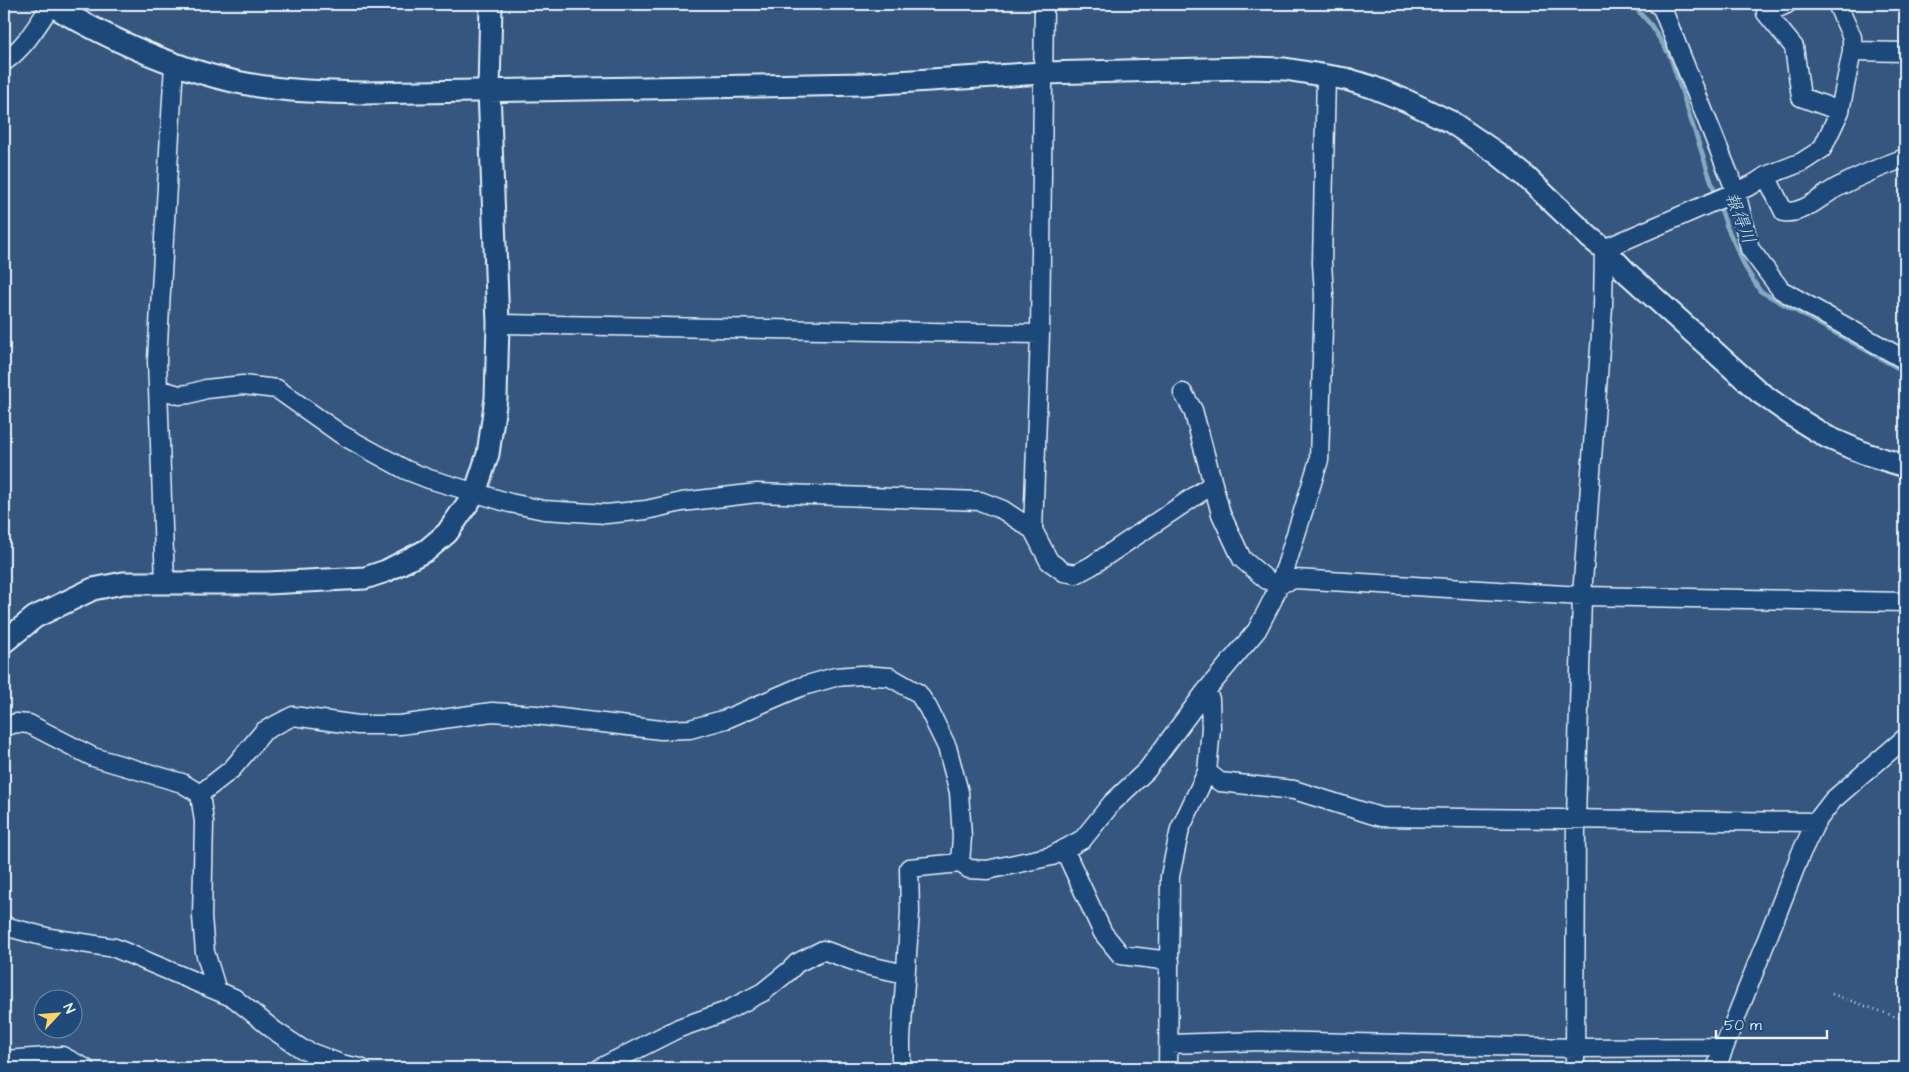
<svg xmlns="http://www.w3.org/2000/svg" width="1909" height="1072" font-family="'Architects Daughter','Klee One',sans-serif">
  <style>
    .lines { fill: none; stroke-linecap: round; stroke-linejoin: round }
    .stream { stroke: #85aac2; stroke-width: 4.5 }
    .minor-casing { stroke: #e8f1f8; stroke-width: 21 }
    .tertiary-casing { stroke: #e8f1f8; stroke-width: 25 }
    .path { stroke: #e8f1f8; stroke-width: 2.5; stroke-dasharray: 1 4; stroke-linecap: butt }
    .minor { stroke: #1f4a7a; stroke-width: 18 }
    .tertiary { stroke: #1f4a7a; stroke-width: 21 }
    .labels { text-anchor: middle; dominant-baseline: central; stroke-width: 5; stroke-linejoin: round; paint-order: stroke }
    .water-label { font-size: 18px; font-style: italic; fill: #cfdfea; stroke: #1f4a7a }
  </style>
  <rect width="100%" height="100%" fill="#35567e"/>
  <filter id="ink" filterUnits="userSpaceOnUse"><feTurbulence type="fractalNoise" baseFrequency=".02" numOctaves="2"/><feDisplacementMap in="SourceGraphic" scale="10" xChannelSelector="R" yChannelSelector="G"/><feConvolveMatrix kernelMatrix="1 2 1 2 8 2 1 2 1" color-interpolation-filters="sRGB"/></filter>
  <g filter="url(#ink)">
    <g class="lines">
      <path class="stream" d="M1632,4l19,21 19,31 46,140
        M1719,203l7,22 19,42 15,24 145,81"/>
      <g class="minor-casing">
        <path id="minor" d="M1657,4l5,4 74,184 14,57 31,41 124,70
          M1787,4l-21,9 28,34 7,50 39,14
          M1852,51l53,1
          M4,62c21,-15 33,-36 47,-57
          M1766,176l18,36c22,2 37,-17 56,-26 21,-11 43,-20 65,-28
          M498,324l542,10
          M159,389l20,6 10,-1 17,-5 37,-4 34,4 65,46 64,35 23,9 81,24 34,7 62,4 40,-4 36,-8 75,-9 223,8 23,9 30,20 16,31 15,11 12,2 15,-8 122,-82 8,30 21,45 25,21 11,4 17,-5 287,17 323,6
          M1183,393l10,17 20,74
          M1033,530l7,-196 4,-330
          M165,583l-8,-223 17,-296
          M4,727l12,-4 13,1 64,33 89,26 18,11 4,28 -2,95 3,35 12,39
          M1207,772l13,10 74,8 86,27 436,5
          M200,794l32,-25 32,-38 29,-15 65,9h42l92,-13 44,3 125,15 29,-1 36,-10 74,-32 35,-10 27,-2 28,2 28,16 10,15 19,39 12,45 3,45 -2,26
          M1064,849l39,84 18,22 49,6
          M4,926l46,12 65,10 119,50 41,33 27,18 39,15 20,4
          M1170,1044l90,-3 316,7 148,-1
          M4,1060l58,-4 23,12
          M600,1068l79,-40 45,-16 39,-20 26,-21 8,-8 26,-13 42,15 40,9
          M901,1068v-29l9,-127 -1,-44 51,-5 9,6 18,1 65,-14 31,-17 29,-36 35,-33 58,-78 52,-62 16,-31 13,-33 33,-106 5,-166 -2,-31 4,-188
          M1168,1068l2,-192 10,-47 27,-57 4,-44 -1,-29 -5,-7
          M1575,1068l1,-248 6,-224 21,-289 1,-58 148,-64 14,-9 36,-14 20,-13 18,-38 12,-60v-14l-15,-33
          M1716,1068l85,-215 15,-31 17,-22 72,-62"/>
      </g>
      <g class="tertiary-casing">
        <path id="tertiary" d="M49,4c67,39 146,75 224,84 30,4 61,4 91,5l500,-9 179,-11 202,-5 40,1 61,10 26,8 35,14 44,21 47,32 26,21 65,62 15,12 22,23 133,120 34,24 34,21 39,17 39,12
          M4,642l31,-25 58,-28 30,-6h145l97,-5 21,-7 41,-21 20,-17 28,-40 13,-39 8,-56 2,-74 -9,-234 2,-86"/>
      </g>
      <path class="path" d="M1832,994l73,26"/>
      <use href="#minor" class="minor"/>
      <use href="#tertiary" class="tertiary"/>
    </g>
  </g>
  <g class="labels">
    <g class="water-label">
      <text transform="translate(1740 218) rotate(69)">報得川</text>
    </g>
  </g>
  <rect width="1909" height="1072" fill="none" stroke="#1f4a7a" stroke-width="20"/>
  <rect x="10" y="10" width="1889" height="1052" fill="none" stroke="#e8f1f8" stroke-width="2" filter="url(#ink)"/>
  <g transform="translate(58 1014) rotate(64)"><circle r="24" fill="#1f4a7a" stroke="#6f8dac"/>
  <path d="M0-4L9 19L0 12L-9 19Z" fill="#ffd166"/>
  <text y="-8" font-size="14" font-weight="bold" text-anchor="middle" fill="#e8f1f8">N</text>
  </g>
  <path d="M1716 1030v8h111v-8" fill="none" stroke="#e8f1f8" stroke-width="2.5"/>
  <text x="1724" y="1030" font-size="15" fill="#e8f1f8" stroke="#1f4a7a" stroke-width="4" paint-order="stroke">50 m</text>
</svg>
